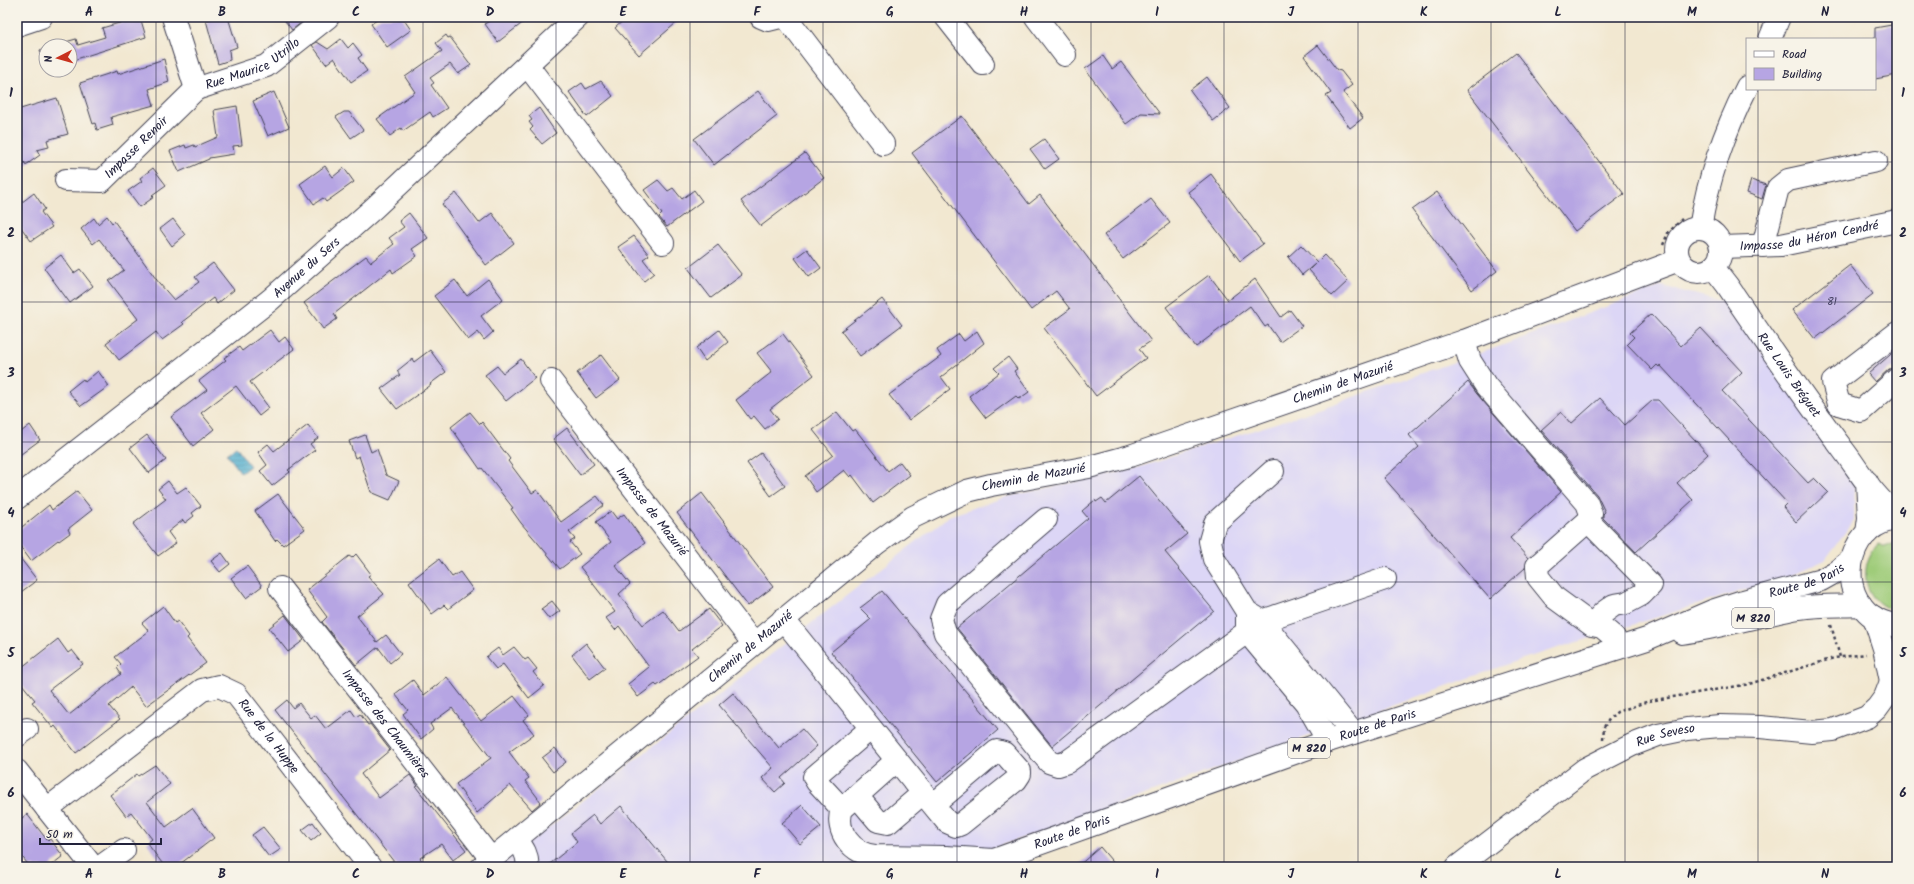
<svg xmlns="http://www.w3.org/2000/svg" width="1914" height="884" font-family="Kalam,sans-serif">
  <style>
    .built { fill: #dcd6f6 }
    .grass { fill: #9fcc79; stroke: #60775a }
    .water { fill: url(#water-rules); stroke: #3a6885 }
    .building { fill: #b6a5e3 }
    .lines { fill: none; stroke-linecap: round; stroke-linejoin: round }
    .minor-casing { stroke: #414052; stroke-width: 24 }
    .major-casing { stroke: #414052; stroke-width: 24 }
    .path { stroke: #414052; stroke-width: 2.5; stroke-dasharray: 3 3; stroke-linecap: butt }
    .minor { stroke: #fff; stroke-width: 22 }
    .major { stroke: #fff; stroke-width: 22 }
    .grid { fill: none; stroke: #22223b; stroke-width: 1; stroke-opacity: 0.55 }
    .labels { text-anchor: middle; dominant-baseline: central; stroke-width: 4; stroke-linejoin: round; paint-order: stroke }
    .number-label { font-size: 11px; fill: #474365 }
    .shield { fill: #f7f3e8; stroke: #62616f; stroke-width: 1 }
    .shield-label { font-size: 12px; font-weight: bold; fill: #22223b }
    .street-label { font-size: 13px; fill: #22223b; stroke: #f7f3e8 }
    .neatline { fill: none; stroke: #22223b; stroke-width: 1.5 }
    .grid-label { font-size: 13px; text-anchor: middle; font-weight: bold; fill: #22223b }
  </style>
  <defs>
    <pattern id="water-rules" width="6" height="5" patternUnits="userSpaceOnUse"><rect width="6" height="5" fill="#51afcf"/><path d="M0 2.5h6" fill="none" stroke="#438ea9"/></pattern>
  </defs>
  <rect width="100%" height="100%" fill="#f7f3e8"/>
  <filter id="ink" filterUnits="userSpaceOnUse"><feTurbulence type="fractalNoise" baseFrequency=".025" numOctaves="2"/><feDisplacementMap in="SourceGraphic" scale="8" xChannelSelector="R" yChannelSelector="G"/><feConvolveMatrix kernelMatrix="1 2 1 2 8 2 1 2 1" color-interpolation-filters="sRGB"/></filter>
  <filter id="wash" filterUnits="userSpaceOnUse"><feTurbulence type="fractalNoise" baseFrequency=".012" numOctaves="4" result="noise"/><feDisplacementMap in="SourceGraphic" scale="16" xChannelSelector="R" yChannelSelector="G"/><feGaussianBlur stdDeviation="0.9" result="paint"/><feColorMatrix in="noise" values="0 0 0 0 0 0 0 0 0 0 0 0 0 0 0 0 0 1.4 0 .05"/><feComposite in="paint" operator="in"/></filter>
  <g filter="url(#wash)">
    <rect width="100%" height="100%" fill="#f2e8d1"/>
    <path class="built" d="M1662,286l63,16 130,177 -1,41 -29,40 -35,16 -274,85 -422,152 -155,54h-441l451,-351 57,-19 128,-28 173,-56 194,-67z"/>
    <path class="grass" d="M1897,542v69c-33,-6 -41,-44 -19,-67l7,3z"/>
    <path class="water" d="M236,447l14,19 -9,7 -14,-19z"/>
    <g id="blocks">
      <path class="building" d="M140,17l6,20 -76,24v-15h-18l24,-7 2,6 27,-8 -3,-9z
        M216,17h12l9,30 -8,3 1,10 -12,4 -12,-44z
        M282,17h16l4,5 -10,8z
        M381,17h21l9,13 -24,17 -16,-23z
        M494,17h36l-32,25 -13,-18z
        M627,17h56l-44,38 -24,-27z
        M1897,24v51l-22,4v-51z
        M446,35l2,3 2,-1 21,28 -13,9 -8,-10 -20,14 4,5 -3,2 16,23 -14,9 -3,-5 -27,19 -2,-3 -11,8 -13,-17 38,-27 -10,-15 37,-26 -6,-8z
        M341,39l7,9 5,-5 9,12 -4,3 9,13 -16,11 -17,-24 -8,6 -14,-19 5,-3 11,7z
        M1318,45l19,25 4,1 11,14 -9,7 20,26 -13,10 -24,-32 5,-3 -27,-37z
        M46,48v19l-6,-17z
        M1516,53l108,141 -49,37 -108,-141z
        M1103,56l9,13 9,-7 39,52 -19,-1 -15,11 -41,-55z
        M164,59l5,23 -20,7 5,16 -43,12 2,8 -16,5 -2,-7 -2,1 -13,-41 37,-12 1,3z
        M1207,77l23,31 -17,13 -23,-31z
        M601,81l12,15 -26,21 -18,-25 13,-9 4,6z
        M758,91l19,25 -63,49 -20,-26z
        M274,92l15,35 -21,9 -15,-35z
        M57,98l11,36 -21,6 2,7 -12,3 3,5 -14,10 -2,-3 -7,6v-58z
        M237,106l5,39 -9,1 1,8 -25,4v1l-30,13 -9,-21 15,-6 1,3 8,-3 1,2 23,-10 -4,-27z
        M539,108l17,25 -14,11 -12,-14 3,-3 -4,-5 3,-2 -3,-4z
        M344,112h5l14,18 -12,8 -15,-21z
        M962,116l67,88 11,-9 111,146 -12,8 7,9 -50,38 -52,-68 26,-19 -14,-18 -25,19 -119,-157z
        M1044,139l15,20 -14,10 -15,-20z
        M805,153l19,25 -63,48 -20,-25z
        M325,166l8,11 11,-9 10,14 -28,20 -3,-4 -9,6 -14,-20z
        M153,168l13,17 -14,10 2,2 -14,10 -12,-16 14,-10 -2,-3z
        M1211,174l52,70 -23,17 -52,-69z
        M658,180l10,11 5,-3 9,11 12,-9 8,11 -35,26 -8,-10 3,-3 -18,-24z
        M1751,180l15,5 -4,14 -15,-6z
        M1437,192l60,79 -25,19 -60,-80z
        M34,193l11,16 -4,3 11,15 -21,14 -14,-19v-16z
        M456,193l23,30 13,-10 22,30 -28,22 -44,-61z
        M1151,199l19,24 -47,36 -19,-24z
        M409,213l19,25 -16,11 5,7 -24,17 -2,-4 -57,45 3,5 -14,10 -19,-26 62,-47 5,6 23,-18 -5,-6 15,-11 -5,-6z
        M107,216l5,7 2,-2 45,62 15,17 25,-18 -4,-5 18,-14 21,27 -17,14 -4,-6 -31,24 2,2 -22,16 -6,-8 -37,28 -13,-17 32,-24 -29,-38 15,-11 -25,-31 -6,5 -12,-15 13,-11 4,6z
        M173,219l12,16 -13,11 -12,-17z
        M634,236l15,19 -6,4 11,14 -10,8 -26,-34z
        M718,245l24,30 -31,23 -23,-30z
        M1301,245l16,17 7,-7 24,26 -16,15 -23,-26 6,-6 -13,11 -14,-18z
        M807,249l14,19 -12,9 -14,-19z
        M61,255l13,18 6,-4 13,17 -23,17 -26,-35z
        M1850,265l23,29 -58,45 -23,-29z
        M1209,275l19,25 27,-21 26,38 9,-7 12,16 -22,16 -12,-17 -3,2 -15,-21 -54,41 -30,-40z
        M488,279l15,20 -22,17 12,16 -9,8 -6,-8 -10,8 -34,-44 21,-16 12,16z
        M882,299l20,26 -42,31 -19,-25z
        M1651,314l30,32 20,-18 41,44 -20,19 86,92 6,-5 14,14 -32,30 -13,-15 4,-4 -127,-138 -1,2 -2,-2 -5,5 -25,-26 7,-7 -4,-4z
        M270,330l9,12 6,-5 9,12 -44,33 19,26 -10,8 -23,-30 -35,27 13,16 -21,17 -22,-29 36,-27 -8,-9 27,-21 -2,-2 15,-11 3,4z
        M719,330l9,12 -23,19 -9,-13z
        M977,331l7,12 -43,34 9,12 -41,31 -20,-25 52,-39 -4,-6 22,-16 5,7z
        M783,334l31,41 -44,34 8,10 -13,10 -11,-13 -4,3 -14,-19 36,-28 -15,-19z
        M1897,349v18l-8,2 -14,13 -7,-8z
        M430,350l16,22 -16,12 1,1 -34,24 -16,-20 19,-14 -3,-4 15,-12 2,3z
        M601,355l19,25 -24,18 -19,-25z
        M1008,357l9,12 -3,2 15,21 -10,7 -3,-3 -30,22 -17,-22 30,-23 -5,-5z
        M521,359l14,19 -29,23 -21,-26 12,-9 6,7z
        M98,371l11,15 -28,20 -13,-15 15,-12 2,3z
        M1468,382l9,12 84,98 -51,46 18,20 -3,10 -35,31 -106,-121 35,-31 -10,-12z
        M1600,398l25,27 28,-25h5l50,54 -31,29 16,17 -57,52 -33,-34v-4l2,-2 -8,-17 -56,-65 20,-18 10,12z
        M470,412l10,12 2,-2 28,37 -2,2 24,32 5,-3 24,32 36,-26 7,9 -35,27 6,7 -5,3 10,12 -20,15 -39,-46 -10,-14 2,-1 -31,-40 -2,1 -29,-42z
        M837,412l15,19 3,-2 33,42 12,-9 10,13 -37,28 -21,-28 -2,2 -6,-7 -28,22 -11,-16 28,-21 -20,-25z
        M30,425l10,15 -23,17v-22z
        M308,425l10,13 -8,6 5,6 -27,20 2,2 -18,14 -12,-15 7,-6 -9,-13 10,-8 6,7z
        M567,428l27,36 -14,11 -27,-36z
        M147,435l19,25 -17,13 -19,-25z
        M365,435l6,17 6,-3 9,26 13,6 -9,19 -19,-8 -12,-36 -4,2 -6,-17z
        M761,453l24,33 -14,10 -24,-33z
        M1139,476l48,58 -22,18 49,59 -162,135 -95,-118 131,-110 -6,-7 13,-11 1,2 6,-4 4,5z
        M168,481l9,12 9,-6 15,19 -9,7 2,3 -9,7 -2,-3 -15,12 8,11 -18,13 -25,-32 33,-25 -8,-10z
        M77,491l15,19 -24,19 2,4 -11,8 -1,-1 -27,21 -14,-19v-11l32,-26 3,5z
        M702,493l71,94 -25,19 -71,-93z
        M278,494l27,35 -22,16 -6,-6 -2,2 -20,-30z
        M611,511l6,8 7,-5 21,29 -30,22 15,19 -11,10 24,31 20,-15 16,21 30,-22 13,17 -30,23 6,7 -41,30 -2,-2 -17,13 -10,-13 21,-17 -30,-41 -4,4 -9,-12 9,-6 -35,-45 31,-25 -15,-20z
        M222,553l8,11 -10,8 -9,-11z
        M17,554l20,26 -20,15z
        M356,554l15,20 -3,2 16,18 -27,22 20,26 9,-7 15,19 -11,9 -12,-16 -22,18 -34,-43 5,-5 -20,-27 42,-34 3,2z
        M439,559l13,18 8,-5 13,18 -25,19 -4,-4 -12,9 -23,-32z
        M247,566l15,20 -16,12 -15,-20z
        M882,591l116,139 -61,52 -106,-130 40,-33 -11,-11z
        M552,601l8,10 -11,8 -8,-10z
        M163,606l12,17 3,-2 11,15 -2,2 19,25 -60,43 -15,-19 -22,19 11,13 -44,34 -21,-27 -2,2 -21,-26 3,-2 -18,-22v-7l41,-32 10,14 4,-3 11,14 -34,26 20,25 52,-41 -4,-6 4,-4 -6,-7 34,-26 -7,-8z
        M285,615l19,25 -16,12 -19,-24z
        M586,643l19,25 -15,11 -18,-24z
        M514,647l11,13 3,-2 9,11 -4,3 11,14 -15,12 -26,-34 -7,5 -10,-12 12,-9 5,7z
        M447,677l34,44 33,-25 15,19 -6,5 11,14 -25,18 20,26 -4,3 16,21 -9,8 -22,-25 -33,28 -21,-29 35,-26 -39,-50 -22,16 3,5 -12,10 -18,-25 5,-4 -13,-16 18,-14 11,15z
        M733,693l46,55 23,-19 15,17 -36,32 4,5 -10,9 -13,-14 11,-10 -54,-63z
        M287,700l6,8 6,-5 12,15 4,-3 11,14 25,-19 5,7 4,-3 8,11 2,-1 20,26 -29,24 18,24 31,-23 8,11 -2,1 50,63 -13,10 -12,-16 -21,14 7,9h-29l-123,-157z
        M555,748l11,14 -13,10 -11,-14z
        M155,765l15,19 -23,18 19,25 26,-19 22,30 -38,29h-11l-18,-24 5,-4 -21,-27 -5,4 -16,-21 27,-21 1,2z
        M802,805l19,22 -21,17 -18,-21z
        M621,806l51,61h-126l31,-25 -6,-9 22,-18 7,9z
        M27,814l20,26 3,-1 13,17 -14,11h-19l-13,-17v-28z
        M313,822l8,11 -10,8 -9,-11z
        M263,827l18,22 -12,8 -17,-22z
        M1100,847l17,20h-40z"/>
    </g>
  </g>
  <g filter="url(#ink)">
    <use href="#blocks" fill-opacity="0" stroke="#414052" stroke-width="1"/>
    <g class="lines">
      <g class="minor-casing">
        <g id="minor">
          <path id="s1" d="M173,17l23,72 70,-23 62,-49"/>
          <path d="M761,17l7,3 12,-3"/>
          <path d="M786,17l97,127"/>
          <path d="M946,17l37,47"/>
          <path d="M1036,17l29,38"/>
          <path d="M17,25l24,-8"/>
          <path d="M1770,39l9,-22"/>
          <path d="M527,65l136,178"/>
          <path id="s2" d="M66,180l36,1 94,-92"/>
          <path d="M1700,228c8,-49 24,-96 47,-141"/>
          <circle cx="1699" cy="250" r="22"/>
          <path d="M1763,246l15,-58 10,-8 88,-19"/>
          <path id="s3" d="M1721,247l60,-2 116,-24"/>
          <path id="s4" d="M1713,267l14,18c38,56 76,112 117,166 16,21 31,48 53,63"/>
          <path d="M1464,341l6,20 16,25 101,117 4,11 -3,7 -51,45 1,11 17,21 37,27 10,2 12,10 4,11"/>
          <path id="s5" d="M551,381l202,262"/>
          <path d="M1839,404l-6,-22 64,-49"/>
          <path d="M1839,404l22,7 36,-32"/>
          <path d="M1273,471l-58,52 -5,18 4,18 33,53 15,9 91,112"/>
          <path id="s6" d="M17,498l253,-198 104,-92 204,-191"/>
          <path d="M1046,519l-99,85 -6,15 4,14 104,129 9,3 9,-3 195,-141 123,-42"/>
          <path d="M1588,521l63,64 -10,10 -15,8 -12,2 -11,8 -11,12"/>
          <path d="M1867,533l2,-15 -2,-36"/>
          <path id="s7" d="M280,588l212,272"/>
          <path d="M1247,617v15l59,71 22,38"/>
          <path d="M1874,617l10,31 7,33"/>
          <path d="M783,619l150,186 14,17 9,4 5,-2 55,-44 4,-6v-3l-16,-18 -7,-2 -64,54"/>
          <path d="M17,736l10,-7"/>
          <path d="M896,761l-54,48c-8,23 11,45 33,47l71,1 48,3"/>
          <path d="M17,771l76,96"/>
          <path d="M857,796l21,25 10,2 35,-30"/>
          <path id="s8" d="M47,809l155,-119 17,-4 17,8 134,173"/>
          <path d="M842,809l-25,-27 -3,-5 56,-48"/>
          <path d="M517,840c6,8 12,16 10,27"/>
          <path d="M100,867l24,-17"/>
          <path id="s9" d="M482,867l395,-324 36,-26 54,-26 24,-6 98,-18 41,-11 334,-115 215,-81"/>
          <path id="s10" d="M1457,867l128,-98 47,-24 26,-10 29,-6 33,-3 40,1 52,5 21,-2 34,-13 10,-9 8,-11 12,-31"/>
        </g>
      </g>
      <g class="major-casing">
        <g id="major">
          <path d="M1897,519c-45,4 -62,63 -30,93 8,8 19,11 30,14"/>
          <path d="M1682,633c39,-6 78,-18 117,-25 21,-3 41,-2 62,-3"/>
          <path id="s11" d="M974,867l354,-126 319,-102 65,-28 31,-10 78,-21 16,-9 14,-11"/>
        </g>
      </g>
      <path class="path" d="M1663,245l5,-12 14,-14
        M1831,625l9,32
        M1603,739l1,-12 6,-9 7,-6 32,-11 100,-17 85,-26 32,-4"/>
      <use href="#minor" class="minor"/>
      <use href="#major" class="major"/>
    </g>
  </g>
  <path class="grid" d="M156,17v850M289,17v850M423,17v850M556,17v850M690,17v850M823,17v850M957,17v850M1091,17v850M1224,17v850M1358,17v850M1491,17v850M1625,17v850M1758,17v22M1758,89v778M17,162h1880M17,302h1880M17,442h1880M17,582h1880M17,722h1880"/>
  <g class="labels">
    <g class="number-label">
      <text x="1832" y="302">81</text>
    </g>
    <g class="shield">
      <rect x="1732" y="608" width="42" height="20" rx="3"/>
      <rect x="1288" y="738" width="42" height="20" rx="3"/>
    </g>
    <g class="shield-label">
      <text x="1753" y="618">M 820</text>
      <text x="1309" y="748">M 820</text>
    </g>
    <g class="street-label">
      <text stroke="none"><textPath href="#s1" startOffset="138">Rue Maurice Utrillo</textPath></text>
      <text stroke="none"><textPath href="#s2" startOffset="84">Impasse Renoir</textPath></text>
      <text stroke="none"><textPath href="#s3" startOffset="89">Impasse du Héron Cendré</textPath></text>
      <text stroke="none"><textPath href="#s6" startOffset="370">Avenue du Sers</textPath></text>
      <text stroke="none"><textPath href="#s4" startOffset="132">Rue Louis Bréguet</textPath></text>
      <text stroke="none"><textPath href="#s9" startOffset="1007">Chemin de Mazurié</textPath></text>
      <text stroke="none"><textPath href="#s9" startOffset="683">Chemin de Mazurié</textPath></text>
      <text stroke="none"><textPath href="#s5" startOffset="165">Impasse de Mazurié</textPath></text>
      <text stroke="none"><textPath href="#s11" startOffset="881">Route de Paris</textPath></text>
      <text stroke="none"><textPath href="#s9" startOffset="347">Chemin de Mazurié</textPath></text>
      <text stroke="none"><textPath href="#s7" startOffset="172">Impasse des Chaumières</textPath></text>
      <text stroke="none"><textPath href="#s11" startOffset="428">Route de Paris</textPath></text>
      <text stroke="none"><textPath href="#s8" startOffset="285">Rue de la Huppe</textPath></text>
      <text stroke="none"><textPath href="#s10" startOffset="249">Rue Seveso</textPath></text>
      <text stroke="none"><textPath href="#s11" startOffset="104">Route de Paris</textPath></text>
    </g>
  </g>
  <rect width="1914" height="884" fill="none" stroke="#f7f3e8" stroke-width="44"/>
  <rect x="1746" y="38" width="130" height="52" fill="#f7f3e8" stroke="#a29fa3"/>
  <rect x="1754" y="51" width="20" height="6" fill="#ffffff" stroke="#a29fa3"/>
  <text x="1782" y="58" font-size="12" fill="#22223b">Road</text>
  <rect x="1754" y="68" width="20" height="12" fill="#b6a5e3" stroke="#a29fa3"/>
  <text x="1782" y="78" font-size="12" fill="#22223b">Building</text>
  <g transform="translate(58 58) rotate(264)"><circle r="19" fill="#f7f3e8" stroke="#a29fa3"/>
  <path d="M0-3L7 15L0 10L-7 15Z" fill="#c8321e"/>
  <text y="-6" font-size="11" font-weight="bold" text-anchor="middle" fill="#22223b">N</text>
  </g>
  <path d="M40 838v6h121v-6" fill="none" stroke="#22223b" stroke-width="2"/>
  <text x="46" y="838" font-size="12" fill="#22223b" stroke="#f7f3e8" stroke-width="3" paint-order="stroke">50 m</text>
  <rect x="22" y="22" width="1870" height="840" class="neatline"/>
  <g class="grid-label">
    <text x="89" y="16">A</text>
    <text x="222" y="16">B</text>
    <text x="356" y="16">C</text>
    <text x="490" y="16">D</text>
    <text x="623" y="16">E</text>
    <text x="757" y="16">F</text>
    <text x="890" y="16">G</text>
    <text x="1024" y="16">H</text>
    <text x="1157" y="16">I</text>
    <text x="1291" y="16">J</text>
    <text x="1424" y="16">K</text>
    <text x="1558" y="16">L</text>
    <text x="1692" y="16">M</text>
    <text x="1825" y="16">N</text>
    <text x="11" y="97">1</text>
    <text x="1903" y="97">1</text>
    <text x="11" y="237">2</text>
    <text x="1903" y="237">2</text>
    <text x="11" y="377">3</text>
    <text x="1903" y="377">3</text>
    <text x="11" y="517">4</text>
    <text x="1903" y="517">4</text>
    <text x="11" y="657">5</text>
    <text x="1903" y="657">5</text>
    <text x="11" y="797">6</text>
    <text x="1903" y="797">6</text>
    <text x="89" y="878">A</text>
    <text x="222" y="878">B</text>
    <text x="356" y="878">C</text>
    <text x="490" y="878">D</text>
    <text x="623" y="878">E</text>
    <text x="757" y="878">F</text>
    <text x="890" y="878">G</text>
    <text x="1024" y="878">H</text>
    <text x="1157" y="878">I</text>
    <text x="1291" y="878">J</text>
    <text x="1424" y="878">K</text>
    <text x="1558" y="878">L</text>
    <text x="1692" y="878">M</text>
    <text x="1825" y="878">N</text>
  </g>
</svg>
